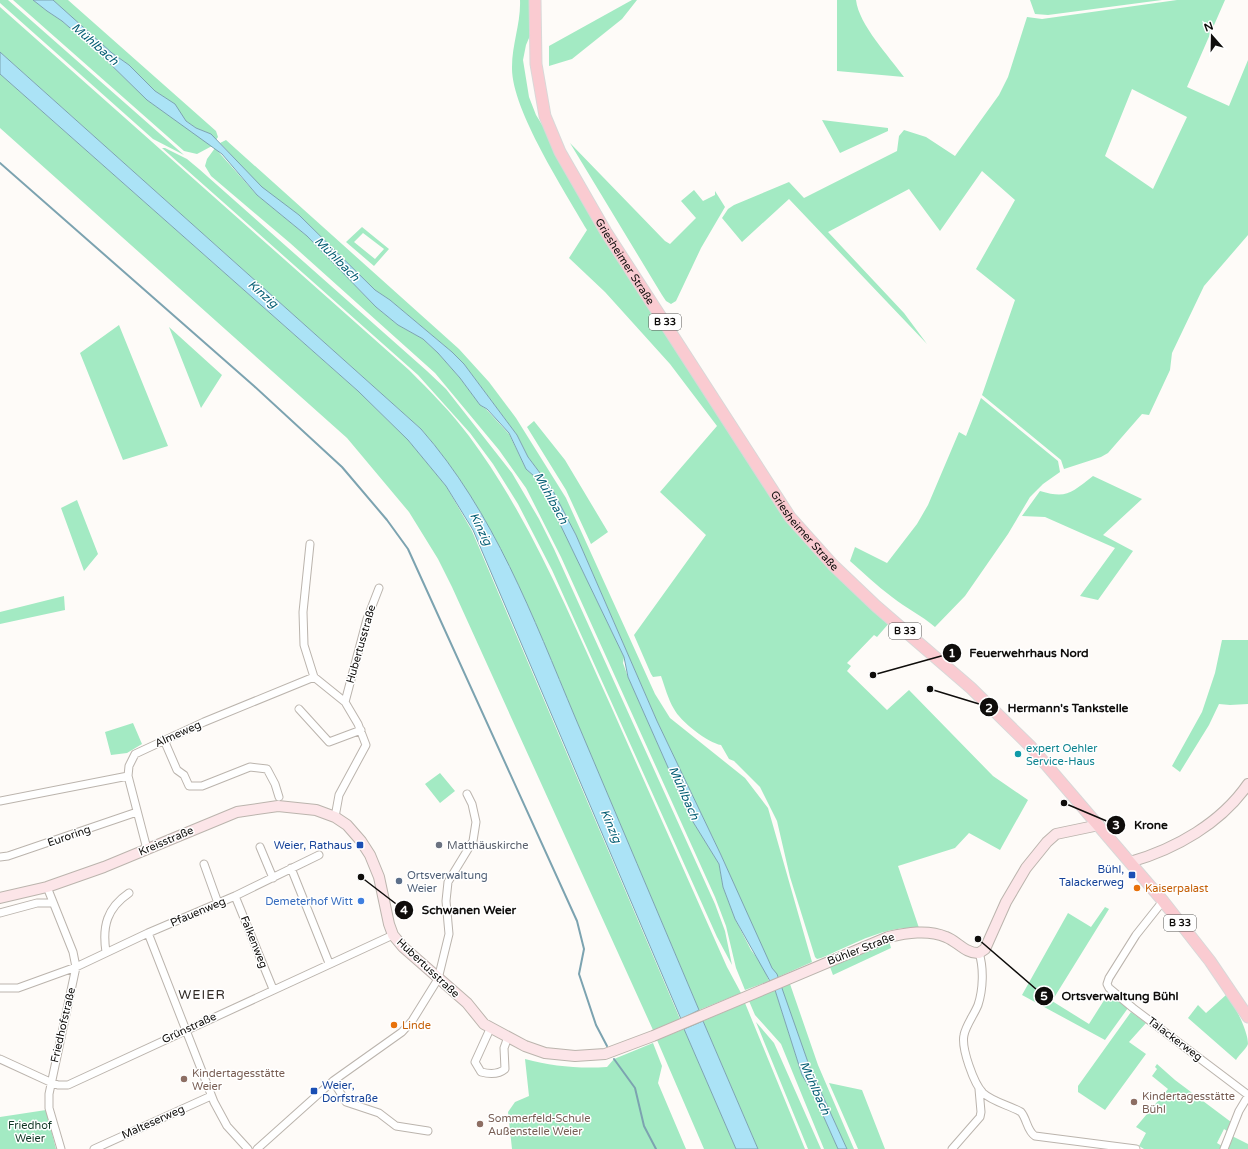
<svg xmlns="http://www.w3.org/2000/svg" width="1248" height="1149" font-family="'Varela Round',sans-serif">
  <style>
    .green { fill: #a3eac3; fill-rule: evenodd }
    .water { fill: #abe3f6; stroke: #7ca3b0 }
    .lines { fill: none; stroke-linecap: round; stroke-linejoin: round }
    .stream { stroke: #7ca3b0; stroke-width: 2 }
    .street-casing { stroke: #bbb4ad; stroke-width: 9 }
    .secondary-casing { stroke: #bbb4ad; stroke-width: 12 }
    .primary-casing { stroke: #d9d8d8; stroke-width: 13 }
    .street { stroke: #fff; stroke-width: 7 }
    .secondary { stroke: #fce5e8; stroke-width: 10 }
    .primary { stroke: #facbd1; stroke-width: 11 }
    .culture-dot { fill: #0f9aa8; stroke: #fff; stroke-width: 1.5 }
    .transit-dot { fill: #1a4fb4; stroke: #fff; stroke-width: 1.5 }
    .worship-dot { fill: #6b7280; stroke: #fff; stroke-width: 1.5 }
    .service-dot { fill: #5c6f8a; stroke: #fff; stroke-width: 1.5 }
    .food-dot { fill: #e8710a; stroke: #fff; stroke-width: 1.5 }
    .shop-dot { fill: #3f7fe0; stroke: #fff; stroke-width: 1.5 }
    .education-dot { fill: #8d6e63; stroke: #fff; stroke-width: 1.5 }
    .labels { text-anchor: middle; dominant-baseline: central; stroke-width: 3; stroke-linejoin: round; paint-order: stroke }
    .shield { fill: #fff; stroke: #575654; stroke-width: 1 }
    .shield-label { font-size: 10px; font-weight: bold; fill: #0f0d0b }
    .street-label { font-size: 11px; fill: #0f0d0b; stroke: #fff }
    .culture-label { font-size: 11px; fill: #0d838f; stroke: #fff; text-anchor: start }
    .transit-label { font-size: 11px; fill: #164399; stroke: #fff; text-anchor: end }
    .worship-label { font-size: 11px; fill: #5b616d; stroke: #fff; text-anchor: start }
    .service-label { font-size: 11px; fill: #4e5e75; stroke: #fff; text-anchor: start }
    .food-label { font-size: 11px; fill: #c56008; stroke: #fff; text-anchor: start }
    .shop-label { font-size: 11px; fill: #366cbe; stroke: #fff; text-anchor: end }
    .education-label { font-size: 11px; fill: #785e54; stroke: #fff; text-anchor: start }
    .park-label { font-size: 11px; fill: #0f3523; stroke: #fff }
    .water-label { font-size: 12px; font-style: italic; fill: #065f75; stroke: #fff }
    .quarter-label { font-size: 13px; letter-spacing: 1px; fill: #302a25; stroke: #fff }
    .leader { fill: none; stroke: #0f0d0b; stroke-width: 1.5 }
    .callout-dot { fill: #0f0d0b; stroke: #fff; stroke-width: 1.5 }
    .mark-label { font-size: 12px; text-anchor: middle; font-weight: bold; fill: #fff }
    .callout-label { font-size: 12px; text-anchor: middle; font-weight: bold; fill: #0f0d0b; stroke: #fff; stroke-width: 3; stroke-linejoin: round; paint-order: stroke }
  </style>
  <rect width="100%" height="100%" fill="#fefbf8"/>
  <path class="green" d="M0,0h8l176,155 -31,-16 -153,-136z
    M13,0h20l14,11 15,10 37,32 48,47 65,46 -15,8 -13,-3z
    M53,0h15l148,131 2,6 -2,3 -5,-6 -15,-6 -10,-7 -19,-22 -12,-8 -26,-26 -17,-12z
    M520,0h12v31l-6,14 -3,15 6,37 7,18 223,361 131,146 -13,15 -3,-2 -27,28 4,3 -4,5 40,39 22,-20 84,86 35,24 -28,50 -31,-17 -14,15 -57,18 21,62c-34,-3 -67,17 -98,30l-4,1 -2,-2 -25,-80 -13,-56 -17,-34 -26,-26 -5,-2 -8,-14c-13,-2 -41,-24 -47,-36 -6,-10 -9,-22 -13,-33l-8,1 -2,-3 -17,-39 72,-100 -46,-43 57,-66 -47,-62 -65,-72 -36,-34 18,-28c-22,-39 -76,-121 -75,-163 0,-23 9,-44 8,-67z
    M632,0h5l-15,19 -50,40 -23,7v-20z
    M837,0h19c3,25 33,56 48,77l-67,-6z
    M1030,0h132l-114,15 -13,-1z
    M1177,0h48l-38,87 42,19 19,-46v175l-44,51 -32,67 -2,17 -21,45 -7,-1 -34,39 -7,4 -37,12 -3,-9 -79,-65 33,-95 -39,-31 39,-69 -33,-29 -42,60 -31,-42 -81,43 76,81 23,31 -138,-145 -47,43 -20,-24 6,-9 6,-4 55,-23 15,16 93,-47 2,-15 5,-6 22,7 29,19 44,-61 9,-18 19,-60 15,2zM1132,89l55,28 -34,72 -48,-33z
    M0,7l409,363c21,21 42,42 60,66 61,82 99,176 141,268 39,88 78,175 117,263l14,26 -42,17c-41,-98 -83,-195 -124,-293 -42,-100 -81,-205 -154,-288l-421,-377z
    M0,74l358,317 50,49 38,46 26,45 208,488 -27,11 -201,-443 -14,-28 -29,-47 -62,-74 -347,-310z
    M822,120l66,8v3l-48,22z
    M226,140l233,209 30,33 27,36 50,80 89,196 15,24 75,60 23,30 44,154 -34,15 -6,-8 -51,-114 -64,-134 -81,-186 -24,-46 -24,-32 -11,-22 -53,-71 -12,-12 -62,-52 -15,-10 -76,-75 -37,-27 -42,-45z
    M570,143l95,98 5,3 26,-26 -15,-17 13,-11 9,11 12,-6v-4l10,16 -24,41 -25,53 -5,3 -5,-3 -4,-6z
    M162,148h3l22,11 12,10 228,202 19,18 66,84 27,46 15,30 161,355 10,27 7,34 -15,-28 -165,-367 -34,-66 -25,-40 -23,-31 -52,-58z
    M215,148l42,47 50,41 69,71 22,18 25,14 15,14 22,25 20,27 6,4 23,25 17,35 8,7 12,19 78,162 -1,6 5,14 62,140 29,47 4,23 12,32 16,31 12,16 6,15 -24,9 -9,-22 -10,-42 -11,-29 -154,-340 -35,-69 -27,-38 -64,-77 -145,-130 -79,-67 -6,-10 2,-7z
    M362,227l27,22 -15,17 -28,-24zM363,233l21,16 -9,10 -21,-17z
    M119,325l49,121 -45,14 -43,-107z
    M169,327l53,48 -21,33z
    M981,398l77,63 2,11 -17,12 -13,13 -22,37 -43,62 -30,31c-14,-12 -29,-19 -43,-30 -15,-11 -28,-24 -42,-36l5,-14 32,16 30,-39 11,-19 31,-73 7,4z
    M534,421l31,39 43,72 -17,12 -25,-54 -39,-63z
    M1093,476l49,23 -39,36 30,16 -35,49 -18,-4 35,-48 -70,-31 -23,-1 18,-25c27,8 31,2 53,-15z
    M77,500l21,54 -14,17 -23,-63z
    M64,596l1,14 -65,14v-12z
    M1222,640h26v64l-18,1 -11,-1 -10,21 -29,47 -8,-6 30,-54 13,-39z
    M133,723l9,21 -15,9 -16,2 -6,-23z
    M440,773l15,18 -15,12 -15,-19z
    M1105,907l4,2 -57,92 37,23 19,-30 20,14 -23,32 -83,-45 46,-82 23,14z
    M889,941l2,7 -58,27 -3,-8z
    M790,984l28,81 36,84h-7l-37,-81 -29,-81z
    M775,990l27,85 12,20 24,54h-14l-43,-105 -26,-29 -6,-14z
    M1226,995c9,10 22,36 22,49 -2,5 -9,11 -12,16l-48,-42 10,-13 8,8z
    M745,1003l60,146h-47l-55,-128z
    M1131,1012l15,11 -17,19 17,12 -41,56 -27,-18v-6z
    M756,1022l18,21 47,106h-13z
    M684,1029l52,120h-32l-47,-109z
    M653,1043l9,23 -4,17 28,66h-174l-4,-37 7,-10 14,-6 -4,-37c27,7 53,10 82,8l7,-8z
    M1157,1064l18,16 56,42 -4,9 -3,-2 -7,14 5,3 -2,3h-76l-5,-3 7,-13 -10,-6 32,-38 -16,-13 5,-7 -2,-2z
    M829,1083l33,7 23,59h-27z
    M46,1110l10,39h-56v-32z
    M1232,1136l16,8v5h-22z"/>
  <path class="water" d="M33,0h20l59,53 17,12 26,26 20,13 11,17 10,7 15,6 51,53 37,28 76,75 15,10 62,52 12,12 53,71 11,22 24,32 24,46 81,186 64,134 51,113 5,6 33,94 37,81h-9l-24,-54 -12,-20 -27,-85 -40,-71 -12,-32 -4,-23 -29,-47 -62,-140 -4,-20 -78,-162 -12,-19 -8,-7 -17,-36 -22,-24 -7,-4 -20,-27 -22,-25 -15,-14 -25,-14 -22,-18 -69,-71 -50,-41 -35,-41 -75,-54 -48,-47 -37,-32 -15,-10z
    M0,52l421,377c73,83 112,188 154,288 41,98 83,195 124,293l-18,9 -208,-489 -27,-44 -38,-46 -50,-49 -358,-317z
    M703,1021l55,128h-22l-52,-120z"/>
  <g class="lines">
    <path class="stream" d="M0,163l254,223 88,81 45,53 21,29 169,372 7,28 -5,25 17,51 11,21
      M614,1059l21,29 9,38 12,23"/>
    <g class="street-casing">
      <path id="street" d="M310,544l-7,68 1,33 10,32 31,25
        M299,709l30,33 32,-12
        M164,740l13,30 7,5 5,11h13l48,-19 17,2 8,15 4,13
        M0,801l128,-25
        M335,817l4,-22 27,-50 -8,-21 -13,-22 22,-83 12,-31
        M260,847l13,31
        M147,849l-19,-73 1,-10 6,-12 69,-32 110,-45
        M0,857l8,-1 129,-44
        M204,864l14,39
        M291,868l38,95
        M47,887l26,65 3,15 -27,127v14l12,41
        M235,896l38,93
        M1163,901l-27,34 -27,43 -2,6 2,4 24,20 115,87
        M0,913l37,-10h16
        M148,933l66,169 13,24 21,23
        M106,952c-4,-26 1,-44 23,-59
        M979,953c5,15 4,37 -1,52 -4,10 -12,20 -14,30 -3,13 10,49 19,58 10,9 26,12 38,19 6,7 6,19 14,24l101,13
        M0,988h18l58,-21 72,-34 87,-37 84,-41
        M490,1029l-15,33 6,10c8,2 17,3 24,-3l-1,-21 4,-11
        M0,1059l50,23 8,3h10l325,-150
        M333,1081l13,21 33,11 17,13 32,5
        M94,1149l117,-53
        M257,1149l76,-68 69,-49 10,-11 26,-42 11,-45 -3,-33 2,-19 25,-41 3,-19 -4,-18 -5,-10
        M952,1149l28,-32 1,-5 -2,-23
        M1224,1149l15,-38 9,-15"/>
    </g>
    <g class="secondary-casing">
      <path id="secondary" d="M1130,862c46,-13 91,-39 118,-78
        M0,898l47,-11 57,-20 133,-55 41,-6 38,4 19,7 12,8 14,16 9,14 9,22 10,47 4,11 10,12 64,56 17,21 41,22 20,7 30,3 30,-2 48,-18 235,-99c18,-4 40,-8 58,0 11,4 20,17 33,16l6,-4 21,-47 20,-34 21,-26 9,-8 43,-9"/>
    </g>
    <g class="primary-casing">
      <g id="primary">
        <path id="s1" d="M535,0l1,64 9,52 15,36 46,80 184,285 43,48 43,41 95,82 60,59 132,154 47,60 38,56"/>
      </g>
    </g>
    <use href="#street" class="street"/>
    <use href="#secondary" class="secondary"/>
    <use href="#primary" class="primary"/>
  </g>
  <circle class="culture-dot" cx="1018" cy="754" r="4"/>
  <g class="transit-dot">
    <rect x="356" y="841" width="8" height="8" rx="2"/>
    <rect x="1128" y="871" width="8" height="8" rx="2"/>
    <rect x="310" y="1087" width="8" height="8" rx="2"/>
  </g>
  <circle class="worship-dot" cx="439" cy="845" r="4"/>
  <circle class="service-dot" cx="399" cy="881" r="4"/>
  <g class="food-dot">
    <circle cx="1137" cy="888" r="4"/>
    <circle cx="394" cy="1025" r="4"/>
  </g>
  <circle class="shop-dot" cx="361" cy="901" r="4"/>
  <g class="education-dot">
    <circle cx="184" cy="1079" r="4"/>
    <circle cx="1134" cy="1102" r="4"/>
    <circle cx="480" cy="1124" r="4"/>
  </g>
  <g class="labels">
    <g class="shield">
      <rect x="649" y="314" width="32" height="16" rx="3"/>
      <rect x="889" y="623" width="32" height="16" rx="3"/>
      <rect x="1164" y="915" width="32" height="16" rx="3"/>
    </g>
    <g class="shield-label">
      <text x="665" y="322">B 33</text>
      <text x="905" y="631">B 33</text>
      <text x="1180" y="923">B 33</text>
    </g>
    <g class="street-label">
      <text stroke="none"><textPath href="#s1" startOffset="283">Griesheimer Straße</textPath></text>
      <text stroke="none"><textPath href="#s1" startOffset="607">Griesheimer Straße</textPath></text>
      <text transform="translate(361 644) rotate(-74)">Hubertusstraße</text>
      <text transform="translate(178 734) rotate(-24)">Almeweg</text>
      <text transform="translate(69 836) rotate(-19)">Euroring</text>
      <text transform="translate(166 841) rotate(-23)">Kreisstraße</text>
      <text transform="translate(198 912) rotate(-23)">Pfauenweg</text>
      <text transform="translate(254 942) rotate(68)">Falkenweg</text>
      <text transform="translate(861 949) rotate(-21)">Bühler Straße</text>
      <text transform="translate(428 968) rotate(43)">Hubertusstraße</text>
      <text transform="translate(63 1025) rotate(-77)">Friedhofstraße</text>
      <text transform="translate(189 1028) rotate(-25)">Grünstraße</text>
      <text transform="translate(1175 1039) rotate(37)">Talackerweg</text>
      <text transform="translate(153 1122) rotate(-24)">Malteserweg</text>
    </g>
    <g class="culture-label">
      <text x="1026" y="748">expert Oehler<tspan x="1026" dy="13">Service-Haus</tspan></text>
    </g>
    <g class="transit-label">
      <text x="352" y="845">Weier, Rathaus</text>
      <text x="1124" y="869">Bühl,<tspan x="1124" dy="13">Talackerweg</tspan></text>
      <text x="322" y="1085" text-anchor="start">Weier,<tspan x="322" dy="13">Dorfstraße</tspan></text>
    </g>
    <g class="worship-label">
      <text x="447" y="845">Matthäuskirche</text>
    </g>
    <g class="service-label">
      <text x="407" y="875">Ortsverwaltung<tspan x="407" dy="13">Weier</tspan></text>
    </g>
    <g class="food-label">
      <text x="1145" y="888">Kaiserpalast</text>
      <text x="402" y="1025">Linde</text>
    </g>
    <g class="shop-label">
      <text x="353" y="901">Demeterhof Witt</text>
    </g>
    <g class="education-label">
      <text x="192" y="1073">Kindertagesstätte<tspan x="192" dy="13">Weier</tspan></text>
      <text x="1142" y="1096">Kindertagesstätte<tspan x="1142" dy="13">Bühl</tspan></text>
      <text x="488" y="1118">Sommerfeld-Schule<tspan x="488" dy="13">Außenstelle Weier</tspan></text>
    </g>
    <g class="park-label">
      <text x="30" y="1125">Friedhof<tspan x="30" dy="13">Weier</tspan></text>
    </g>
    <g class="water-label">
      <text transform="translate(95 44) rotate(41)">Mühlbach</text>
      <text transform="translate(337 259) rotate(45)">Mühlbach</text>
      <text transform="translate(263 294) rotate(41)">Kinzig</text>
      <text transform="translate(551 498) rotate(61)">Mühlbach</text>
      <text transform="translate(481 529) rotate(64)">Kinzig</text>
      <text transform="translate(684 793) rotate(66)">Mühlbach</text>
      <text transform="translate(611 826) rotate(67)">Kinzig</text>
      <text transform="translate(815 1088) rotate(66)">Mühlbach</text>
    </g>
    <g class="quarter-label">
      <text x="202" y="995">WEIER</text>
    </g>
  </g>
  <path class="leader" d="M873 675L952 653M930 689L989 707M1064 803L1116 825M361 877L404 910M978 939L1044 996"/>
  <g class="callout-dot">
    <circle cx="873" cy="675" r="4"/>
    <circle cx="930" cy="689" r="4"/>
    <circle cx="1064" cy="803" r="4"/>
    <circle cx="361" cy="877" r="4"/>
    <circle cx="978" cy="939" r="4"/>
    <circle cx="952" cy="653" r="10"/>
    <circle cx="989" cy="707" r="10"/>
    <circle cx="1116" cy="825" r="10"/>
    <circle cx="404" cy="910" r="10"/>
    <circle cx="1044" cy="996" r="10"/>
  </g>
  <g class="mark-label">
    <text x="952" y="657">1</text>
    <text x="989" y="712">2</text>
    <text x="1116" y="829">3</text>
    <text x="404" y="914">4</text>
    <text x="1044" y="1000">5</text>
  </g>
  <g class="callout-label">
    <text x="1029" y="657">Feuerwehrhaus Nord</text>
    <text x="1068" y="712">Hermann's Tankstelle</text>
    <text x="1151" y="829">Krone</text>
    <text x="469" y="914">Schwanen Weier</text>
    <text x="1120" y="1000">Ortsverwaltung Bühl</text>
  </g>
  <g transform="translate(1212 36) rotate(340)" stroke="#ffffff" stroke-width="3" paint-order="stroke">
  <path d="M0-3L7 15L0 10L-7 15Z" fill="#0f0d0b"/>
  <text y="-6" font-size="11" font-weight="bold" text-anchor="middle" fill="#0f0d0b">N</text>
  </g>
</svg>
